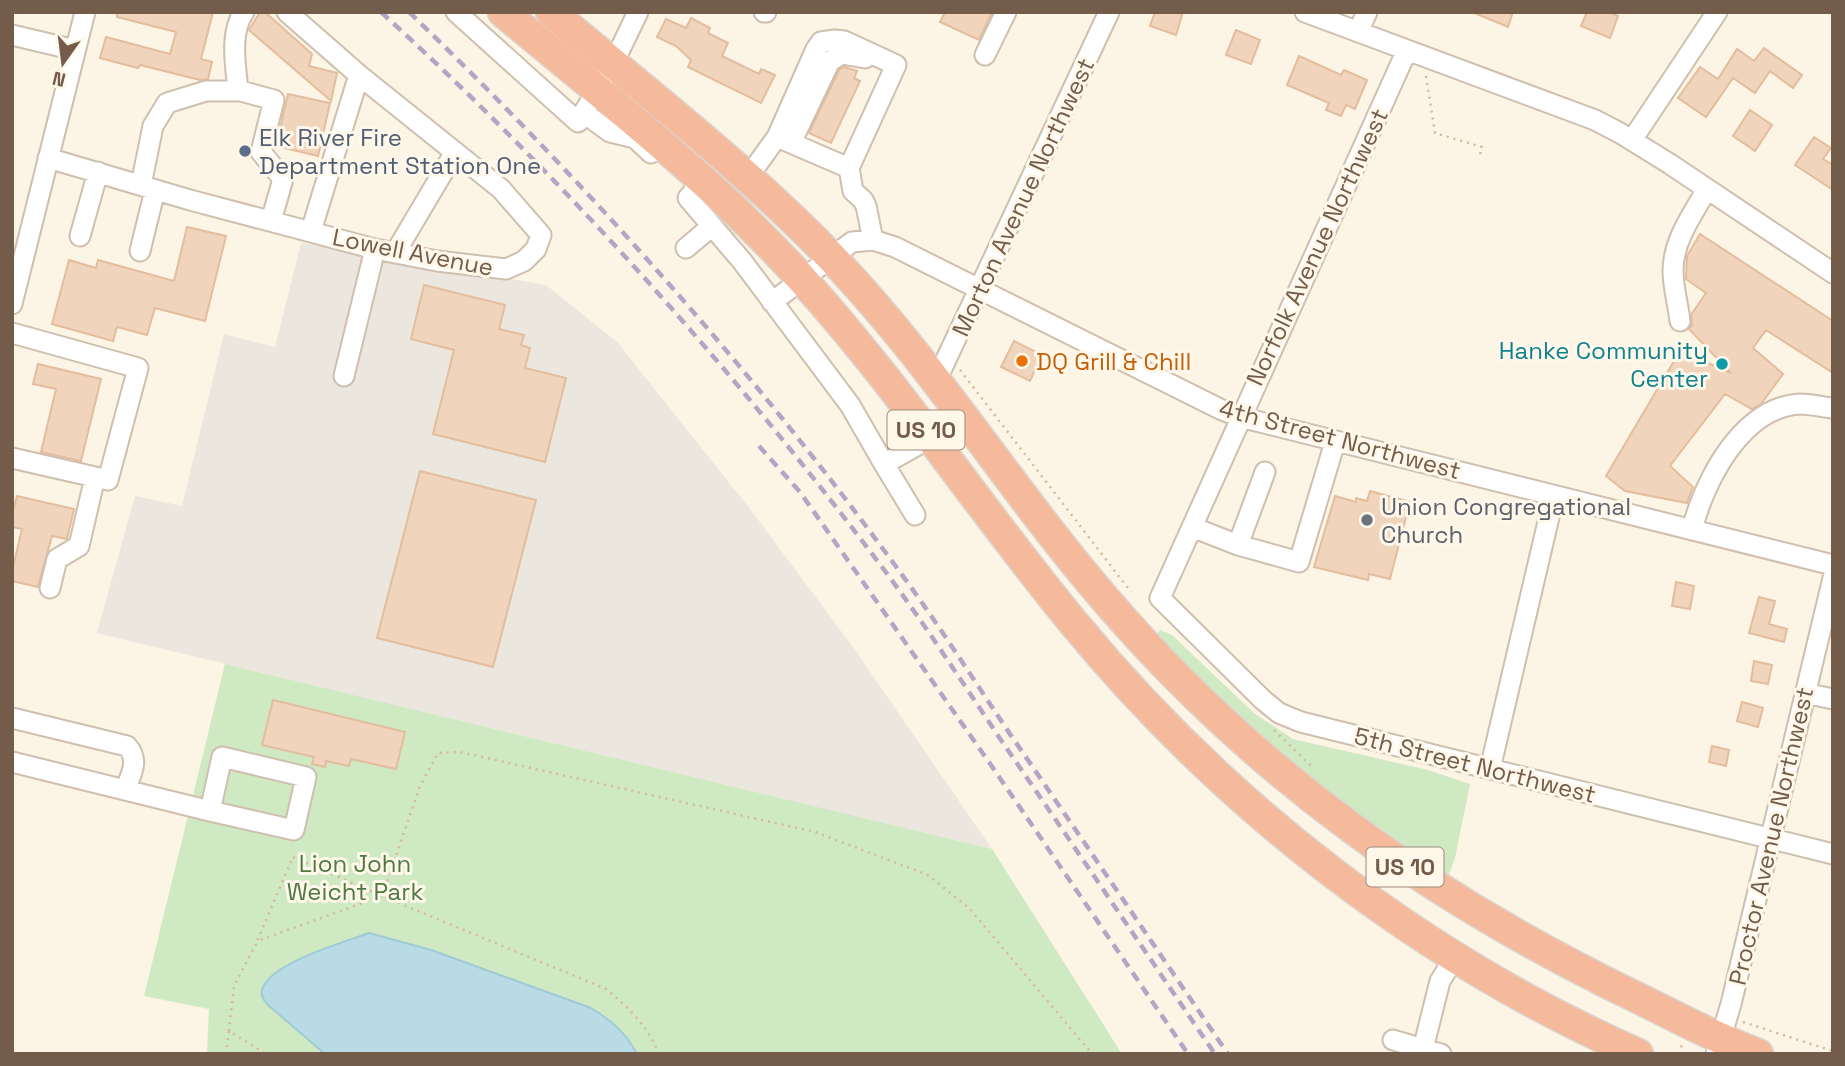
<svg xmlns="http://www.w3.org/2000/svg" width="1845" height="1066" font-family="'Space Grotesk',sans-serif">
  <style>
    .industrial { fill: #ebe6de }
    .green { fill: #cfe9c3 }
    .water { fill: #b9dbe5; stroke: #9fcad6; stroke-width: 2 }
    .building { fill: #f0d5bc; stroke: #e3bd9d; stroke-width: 2 }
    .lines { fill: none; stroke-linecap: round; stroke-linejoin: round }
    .minor-casing { stroke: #cfbfae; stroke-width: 23 }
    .highway-casing { stroke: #dbd5d0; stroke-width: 33 }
    .path { stroke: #d5b89f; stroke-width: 2.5; stroke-dasharray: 2 5; stroke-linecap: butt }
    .minor { stroke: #fff; stroke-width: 19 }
    .highway { stroke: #f5ba9c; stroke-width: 30 }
    .rail { stroke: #b8a3c5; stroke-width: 4.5; stroke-dasharray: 10 7; stroke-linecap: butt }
    .service-dot { fill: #5c6f8a; stroke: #fff8ea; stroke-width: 2.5 }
    .food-dot { fill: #e8710a; stroke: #fff8ea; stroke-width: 2.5 }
    .culture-dot { fill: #0f9aa8; stroke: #fff8ea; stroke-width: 2.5 }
    .worship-dot { fill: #6b7280; stroke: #fff8ea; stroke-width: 2.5 }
    .labels { text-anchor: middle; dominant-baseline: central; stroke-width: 6; stroke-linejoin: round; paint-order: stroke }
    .shield { fill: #fff8ea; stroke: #9e8b7a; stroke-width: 2 }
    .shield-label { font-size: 23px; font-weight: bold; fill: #745c4a }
    .service-label { font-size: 24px; fill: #4e5e75; stroke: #fff8ea; text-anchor: start }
    .street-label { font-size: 24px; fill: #745c4a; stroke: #fff8ea }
    .culture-label { font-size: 24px; fill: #0d838f; stroke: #fff8ea; text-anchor: end }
    .food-label { font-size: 24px; fill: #c56008; stroke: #fff8ea; text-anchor: start }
    .worship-label { font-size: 24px; fill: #5b616d; stroke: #fff8ea; text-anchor: start }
    .park-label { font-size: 24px; fill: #4e7942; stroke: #fff8ea }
  </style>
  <rect width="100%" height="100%" fill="#fcf4e4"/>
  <path class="industrial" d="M301,243l245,42 71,57 133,167 105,141 137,199 -895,-216 38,-137 47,10 42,-172 51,13z"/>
  <path class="green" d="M1160,630l12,5 83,79 38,25 135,31 42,14 -15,74 -6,16 -14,1 -155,-114 -126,-122z
    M225,664l767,185 130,205h-915l2,-45 -65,-13z"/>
  <path class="water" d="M369,933l62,17 160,58c20,12 35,25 46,46h-312l-57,-49c-4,-5 -7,-8 -6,-14 4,-27 83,-49 107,-58z"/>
  <path class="building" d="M117,12h96l-12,47 11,3 -4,17 -8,1 -60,-15 -2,3 -38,-10 6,-21 64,17 6,-22 -59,-15z
    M260,12h5l47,42 -3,12 28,7 -6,28 -82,-71z
    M945,12h47l-13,28 -39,-18z
    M1155,12h28l-7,23 -26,-9z
    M1472,12h41l-5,15z
    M1587,12h22l9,4 -8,22 -29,-12z
    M691,18l19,10 -2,5 20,10 -6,13 37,18 2,-5 14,6 -14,28 -73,-36 3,-7 -15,-14 -19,-9 9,-18 20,9z
    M1236,30l24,10 -9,24 -25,-9z
    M1764,48l38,27 -9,13 -23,-17 -15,22 -22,-15 -27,39 -28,-19 22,-31 18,12 19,-30 17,12z
    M1299,56l42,19 3,-5 23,10 -12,29 -9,-4 -5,11 -15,-6 3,-7 -42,-18z
    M844,67l13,4 -3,7 6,3 -29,62 -22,-10 30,-63z
    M288,94l42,9 -12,53 -42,-10z
    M1750,110l22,15 -17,26 -22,-15z
    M1814,137l17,11 -8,11 10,6v25l-38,-25z
    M187,227l39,9 -21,85 -50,-13 -8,27 -30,-8 -4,14 -61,-17 17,-64 27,8 2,-8 76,21z
    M1700,234l133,87v52l-67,-43 -13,18 30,26 -22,30 -9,5 -27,-15 -55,72 23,21 -6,16 -62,-12 -19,-15 74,-125 51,22 -42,-44 3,-4 -1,-10 15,-22 -20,-14 1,-23z
    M424,285l81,20 -6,24 25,6 -3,10 9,3 -5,20 41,10 -21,84 -112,-28 21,-84 -43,-11z
    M1014,341l28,14 -12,26 -29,-14z
    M38,364l63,15 -20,82 -40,-9 15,-63 -23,-5z
    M420,471l116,29 -43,167 -116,-29z
    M1370,491l40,11 -20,77 -21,-5 -1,6 -54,-13 21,-71 21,6v-4l11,3z
    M17,496l57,13 -7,30 -15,-3 -14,51 -26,-6v-10l10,-42 -10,-2v-13z
    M1676,582l18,4 -4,23 -18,-3z
    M1759,597l16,4 -6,23 18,5 -3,13 -35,-9z
    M1754,661l18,4 -4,19 -17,-3z
    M273,700l132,32 -9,37 -45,-10 -2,7 -23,-5 -1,6 -13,-3 2,-7 -52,-12z
    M1742,702l21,6 -5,19 -21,-6z
    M1712,746l17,4 -3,16 -17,-4z"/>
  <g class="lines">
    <g class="minor-casing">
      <path id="minor" d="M456,12l122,110 35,-58 25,-52
        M764,12h2
        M1305,12l290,108 25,13 50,31 163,109
        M1358,32l9,-20
        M12,35l63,15
        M1407,50l-247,548 103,102 16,13 22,9 532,132
        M985,55l21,-43
        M238,91c-2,-24 -9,-58 6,-79
        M584,113l26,19 25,6 16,15
        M777,137l39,-88 5,-7 14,-2 9,1 52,24 -47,103
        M1632,140l85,-128
        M791,143l39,-82 12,-7 23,4
        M48,158l142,42 185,49 62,12 69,8 18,-8 12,-12 5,-14 -40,-46 -142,-114 -72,-63
        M748,177l29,-40 72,31 4,23 10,9 3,6 7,34
        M702,181l-14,17 54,63 108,144 34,59 48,-27
        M141,185l12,-59 14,-23 39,-12h35l33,9 -13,52 22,27 -12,42
        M311,231l48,-156
        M80,236l18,-64
        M686,248l26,-22
        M140,251l15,-61
        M395,253l60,-101
        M772,302l80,-60 21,-2 22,7 325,162 20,8 593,148
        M12,304l73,-292
        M1680,321c-2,-17 -7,-34 -7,-50 0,-31 20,-57 34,-82
        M12,333l126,35 -30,112 -96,-22
        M344,376l31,-127
        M936,381l173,-369
        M884,464l31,51
        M1192,527l46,18 61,17 36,-120
        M1692,530c12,-49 50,-123 108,-126 10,0 22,3 33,4
        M1238,545l27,-73
        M50,588l7,-29 22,-13 16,-69
        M1805,693l28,6
        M12,718l115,28c13,14 4,29 -2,44
        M12,762l198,49 12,-54 84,20 -12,53 -84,-19
        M1490,769l64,-273
        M1393,1040l48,14
        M1423,1049l17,-68 15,-24
        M1716,1054l15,-50 102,-426"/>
    </g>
    <g class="highway-casing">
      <path id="highway" d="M503,12c102,85 208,167 297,265 99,109 179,231 272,344 152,185 347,336 566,433
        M551,12c95,80 194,156 281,246 101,105 178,231 273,341 151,176 327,300 535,400 39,19 77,40 118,55"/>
    </g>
    <path class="path" d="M1426,76l9,57 47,14 -3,11
      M960,370l171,222
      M1274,730l38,37
      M293,857l89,39 -125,45z
      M1743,1022l90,29
      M229,1031l5,-45 23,-44
      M226,1054l3,-23 37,23
      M659,1054c-10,-27 -31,-47 -53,-65l-224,-93 38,-110 18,-33 22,-1 355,80 113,43 42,34 122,145
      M1679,1054l3,-10"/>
    <use href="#minor" class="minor"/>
    <use href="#highway" class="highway"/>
    <path class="rail" d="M381,12c186,170 353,358 504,559 41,55 79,114 118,172 71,103 141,207 212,311
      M409,12c178,172 342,356 488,556 40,54 76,111 113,166 73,106 145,213 218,320
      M759,446l41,46 191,273 197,289"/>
  </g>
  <circle class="service-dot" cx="245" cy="151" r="7"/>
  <circle class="food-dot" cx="1022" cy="361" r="7"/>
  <circle class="culture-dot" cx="1722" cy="364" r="7"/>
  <circle class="worship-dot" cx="1367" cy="520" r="7"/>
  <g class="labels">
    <g class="shield">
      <rect x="887.5" y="410.5" width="77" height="39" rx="5"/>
      <rect x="1366.5" y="847.5" width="77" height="39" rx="5"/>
    </g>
    <g class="shield-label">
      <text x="926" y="430">US 10</text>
      <text x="1405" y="867">US 10</text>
    </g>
    <g class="service-label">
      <text x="259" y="137">Elk River Fire<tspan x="259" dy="28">Department Station One</tspan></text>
    </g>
    <g class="street-label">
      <text transform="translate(1023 197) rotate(-65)">Morton Avenue Northwest</text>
      <text transform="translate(1317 247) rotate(-65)">Norfolk Avenue Northwest</text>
      <text transform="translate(413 252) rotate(11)">Lowell Avenue</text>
      <text transform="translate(1340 439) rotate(15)">4th Street Northwest</text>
      <text transform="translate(1475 765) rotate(14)">5th Street Northwest</text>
      <text transform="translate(1771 836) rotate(-77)">Proctor Avenue Northwest</text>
    </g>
    <g class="culture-label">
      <text x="1708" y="350">Hanke Community<tspan x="1708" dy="28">Center</tspan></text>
    </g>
    <g class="food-label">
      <text x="1036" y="361">DQ Grill &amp; Chill</text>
    </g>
    <g class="worship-label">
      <text x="1381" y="506">Union Congregational<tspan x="1381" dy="28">Church</tspan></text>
    </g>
    <g class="park-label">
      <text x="355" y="863">Lion John<tspan x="355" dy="28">Weicht Park</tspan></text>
    </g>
  </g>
  <rect width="1845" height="1066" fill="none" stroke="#745c4a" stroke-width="28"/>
  <g transform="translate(63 63) rotate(194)" stroke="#fff8ea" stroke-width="5" paint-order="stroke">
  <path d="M0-5L12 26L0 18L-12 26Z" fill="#745c4a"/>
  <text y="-10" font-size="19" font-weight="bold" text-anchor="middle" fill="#745c4a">N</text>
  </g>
</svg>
